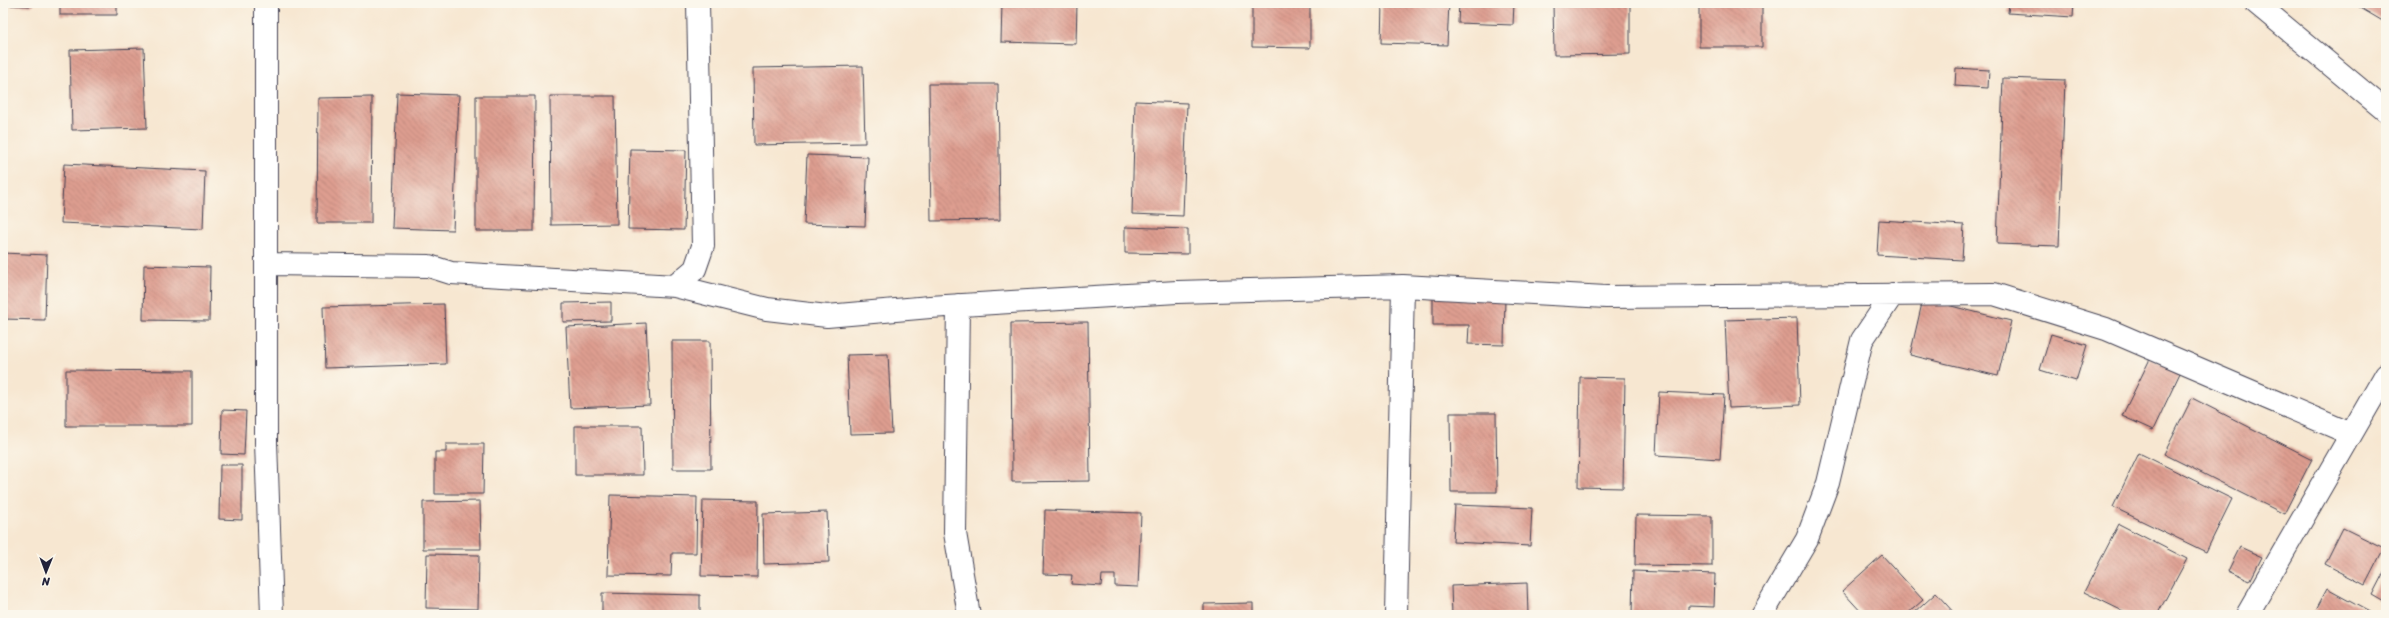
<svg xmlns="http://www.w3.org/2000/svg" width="2389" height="618" font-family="Sriracha,sans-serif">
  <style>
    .building { fill: url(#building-back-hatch) }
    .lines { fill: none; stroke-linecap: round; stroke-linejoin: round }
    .street-casing { stroke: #424052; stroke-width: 24 }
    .street { stroke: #fff; stroke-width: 22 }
  </style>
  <defs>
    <pattern id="building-back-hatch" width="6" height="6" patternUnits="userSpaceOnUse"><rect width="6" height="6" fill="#de9e90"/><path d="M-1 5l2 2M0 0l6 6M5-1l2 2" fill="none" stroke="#b48077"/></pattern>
  </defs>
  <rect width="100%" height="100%" fill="#fbf7ec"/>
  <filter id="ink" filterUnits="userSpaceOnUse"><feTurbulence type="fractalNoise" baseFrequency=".025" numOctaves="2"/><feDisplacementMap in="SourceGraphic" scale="8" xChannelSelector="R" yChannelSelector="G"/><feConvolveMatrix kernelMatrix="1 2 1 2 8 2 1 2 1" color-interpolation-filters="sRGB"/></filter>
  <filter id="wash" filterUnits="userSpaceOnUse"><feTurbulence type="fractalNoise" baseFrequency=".012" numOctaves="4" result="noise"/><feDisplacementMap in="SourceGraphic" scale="16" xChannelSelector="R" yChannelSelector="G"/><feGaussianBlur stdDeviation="0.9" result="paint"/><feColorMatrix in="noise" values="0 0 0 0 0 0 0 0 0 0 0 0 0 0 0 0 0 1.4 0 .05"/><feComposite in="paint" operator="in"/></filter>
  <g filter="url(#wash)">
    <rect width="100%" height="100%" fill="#f7e7d1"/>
    <g id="blocks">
      <path class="building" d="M3,3h30v3l-30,-1z
        M60,3h57v12h-57z
        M1002,3h75l-1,41 -75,-2z
        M1252,3h58v45l-58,-1z
        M1382,3h67l-2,42 -66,-2z
        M1459,3h55l-1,22 -55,-2z
        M1553,3h77v51l-76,1z
        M1699,3h63v44h-63z
        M2009,3h65l-1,14 -65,-4z
        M2362,3h24v20l-27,-16z
        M144,48l3,80 -75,2 -2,-80z
        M863,66l2,77 -111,2 -1,-77z
        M1956,68l33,2 -1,18 -33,-2z
        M2003,78l62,2 -6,166 -62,-2z
        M929,84h69l2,136 -69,1z
        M397,93l62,2 -6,135 -61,-2z
        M476,96h59l-1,135h-58z
        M550,96h65l2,128 -66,1z
        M372,97l-1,126h-54l1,-125z
        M1135,101l52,2 -4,113 -51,-2z
        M630,149l56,1 -2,80 -56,-1z
        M807,155l61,2 -3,69 -61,-2z
        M64,164l141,7 -2,58 -142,-6z
        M1879,220l85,5 -2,35 -85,-5z
        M1125,227l63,2v25l-63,-1z
        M3,253l44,2 -2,65 -42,-1z
        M144,265l66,2 -1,54 -66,-1z
        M1433,295l72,2 -1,48 -36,-1 1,-19h-36z
        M1923,299l88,22 -13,55 -88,-21z
        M611,302v19l-48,1v-19z
        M444,304l2,60 -121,4 -2,-61z
        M1797,318l3,87 -71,3 -4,-88z
        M1088,322l2,159 -78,1 -1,-159z
        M646,323l4,82 -80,3 -4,-81z
        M2051,334l36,11 -11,36 -36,-11z
        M672,341h38l1,128h-38z
        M888,354l4,79 -42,1 -3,-79z
        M2150,359l30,14 -27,57 -31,-14z
        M66,370l126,1v55h-126z
        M1580,377l45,1 -2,110 -45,-1z
        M1659,392l65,3 -4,64 -64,-4z
        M2192,398l120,61 -28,55 -120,-60z
        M222,410l24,1 -2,44 -23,-1z
        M1450,413h46l1,79h-46z
        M575,426h67l1,49h-68z
        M446,444h38l-1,50h-48v-42h11z
        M2139,453l93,46 -26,53 -93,-45z
        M220,465h22v55l-23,-1z
        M610,495l87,2 -1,56h-24l-1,23 -63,-1z
        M703,500l55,1 -1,76 -56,-1z
        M480,501l1,48h-58v-47z
        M1455,505l77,3 -2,38 -77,-4z
        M1045,510l96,3 -3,74 -23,-1v-11h-13l-1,11 -30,-2 1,-9 -29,-1z
        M827,512l2,50 -65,2 -1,-50z
        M1636,515l76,1v50l-77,-1z
        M2119,524l68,35 -30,56h-26l-47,-23z
        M2343,528l41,20 -19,37 -40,-21z
        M2240,547l22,10 -12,24 -22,-10z
        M427,554l52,1 -1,54 -52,-1z
        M1882,555l41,45 -17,15h-42l-22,-24z
        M2386,568v35l-14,-8z
        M1633,571l82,3 -1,33 -26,-1v9h-56z
        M1527,583l1,32h-76l-1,-29z
        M2327,589l48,26h-62z
        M602,593l98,2v20h-98z
        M1936,593l20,22h-44z
        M1253,603v12h-49v-11z"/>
    </g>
  </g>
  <g filter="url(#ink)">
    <use href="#blocks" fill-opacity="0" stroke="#424052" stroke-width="1"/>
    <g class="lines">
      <g class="street-casing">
        <path id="street" d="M266,3v439l6,173
          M2256,3l130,108
          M266,264l163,2 22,7 224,13 92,23 60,7 103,-9 247,-15 226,-6 203,11 388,-3 112,35 245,105
          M675,286l20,-17 8,-23 -5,-243
          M958,305l-3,228 14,82
          M1396,615l7,-329
          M1762,615l45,-76 21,-56 34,-143 31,-46
          M2247,615l139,-241"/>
      </g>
      <use href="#street" class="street"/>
    </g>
  </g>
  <rect width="2389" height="618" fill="none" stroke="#fbf7ec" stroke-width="16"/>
  <g transform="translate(46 572) rotate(181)" stroke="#fbf7ec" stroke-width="3" paint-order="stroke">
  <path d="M0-3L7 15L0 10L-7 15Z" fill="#22223b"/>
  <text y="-6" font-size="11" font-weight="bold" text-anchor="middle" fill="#22223b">N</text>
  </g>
</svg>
